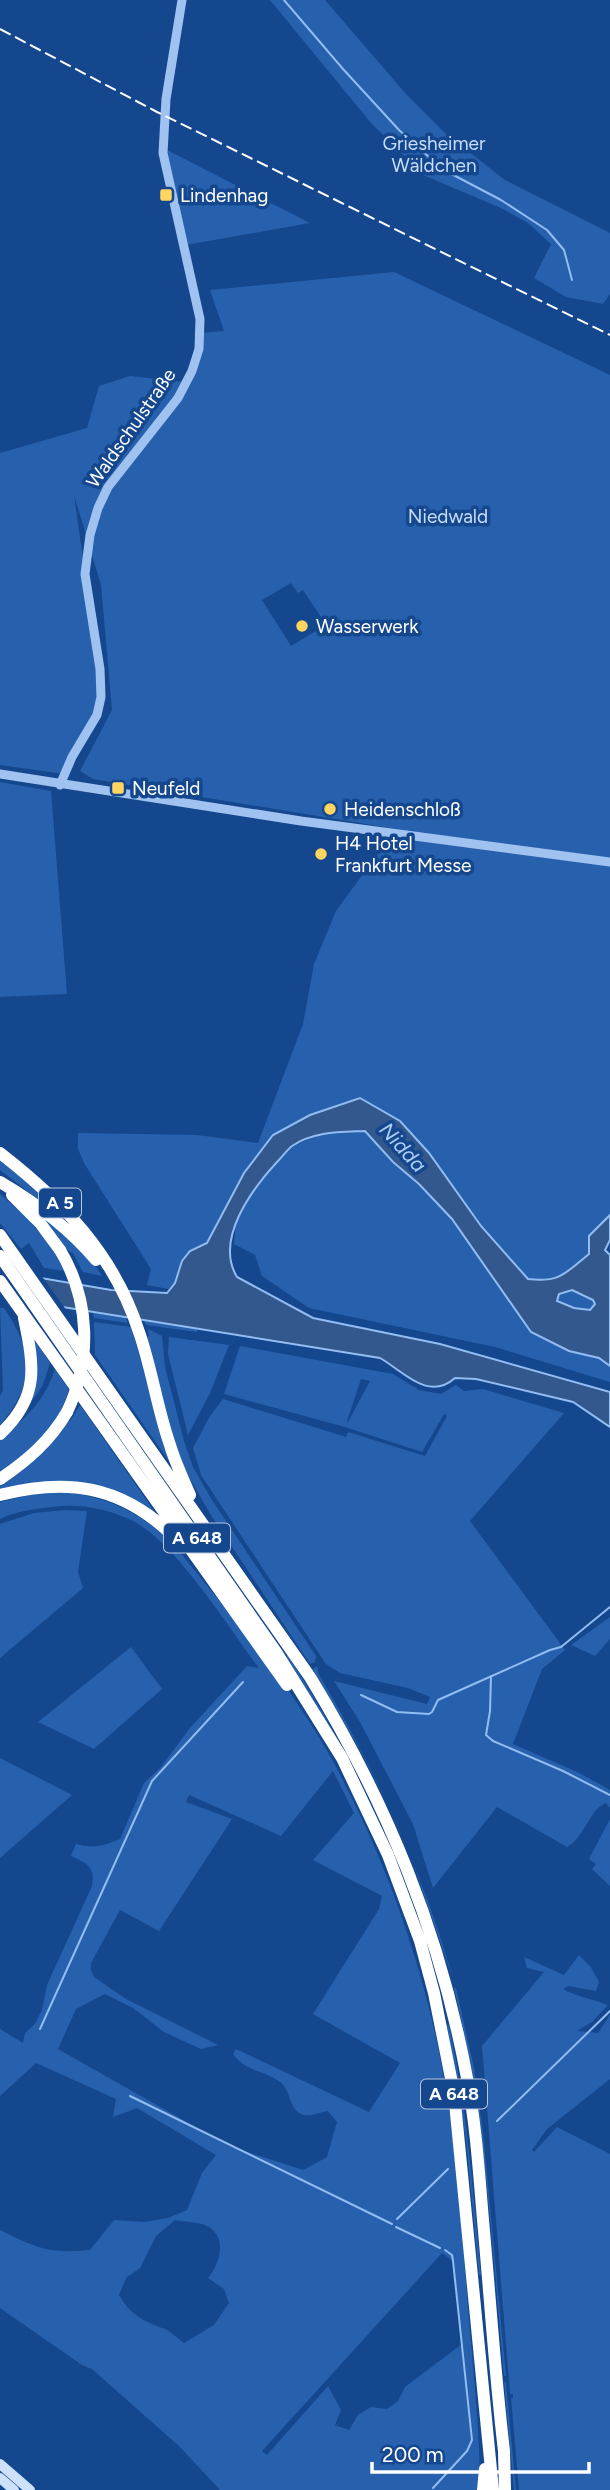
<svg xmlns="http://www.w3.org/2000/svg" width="610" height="2490" font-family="Figtree,sans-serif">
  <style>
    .green { fill: #2761ad; fill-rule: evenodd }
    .water { fill: #33588d; stroke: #92bdf3; stroke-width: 2; fill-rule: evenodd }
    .pier { fill: #15478e }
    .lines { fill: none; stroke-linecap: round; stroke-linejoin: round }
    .stream { stroke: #92bdf3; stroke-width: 2 }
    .tertiary { stroke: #a0c2f0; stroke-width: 9 }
    .secondary { stroke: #cee1fb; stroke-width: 10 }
    .motorway { stroke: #fff; stroke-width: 12 }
    .rail { stroke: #fff; stroke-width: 2; stroke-dasharray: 12 5; stroke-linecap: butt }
    .motorway-bridge { stroke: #fff; stroke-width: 12 }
    .poi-dot { fill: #ffd45f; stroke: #15478e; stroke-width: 2.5 }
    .labels { text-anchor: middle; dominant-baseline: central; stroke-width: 7; stroke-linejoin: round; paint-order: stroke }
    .shield { fill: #15478e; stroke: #b9c8dd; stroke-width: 2 }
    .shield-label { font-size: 18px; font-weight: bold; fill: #fff }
    .park-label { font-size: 19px; fill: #c7ddfc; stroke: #15478e }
    .poi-label { font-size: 19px; fill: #fff; stroke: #15478e; text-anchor: start }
    .street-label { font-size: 19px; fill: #fff; stroke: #15478e }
    .water-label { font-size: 21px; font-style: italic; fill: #accdf7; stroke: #15478e }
  </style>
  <rect width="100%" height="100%" fill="#15478e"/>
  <path class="green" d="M270,0h55l81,94 40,40 59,46 105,53v61l-7,10 -37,-7 -32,-19 17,-34 -23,-21 -27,-15 -78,-33 -52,-52z
    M165,149l145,74 -124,22z
    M394,272l216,103v840l-21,21v18c-23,18 -30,28 -61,25l-47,-54 -53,-73 -28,-31 -40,-24 -51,18 -37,21 -28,37 -37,70 -17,8 -9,9 -7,24 -6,5 -21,-4 4,-16 -67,-106 -6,-14v-16l119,2 61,8 45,-119 11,-60 22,-53 60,-82 -303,-50 -13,-8 32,-61 -11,-125 -27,-90 12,85v30l18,63 -3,30 -37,71 -64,-9v-312l87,-25 12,-42 31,-10 56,6 12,-49 26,-2 -14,-41zM291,583l7,10 5,-3 18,27v11l-30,18 -29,-46z
    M0,782l51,9 16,203 -67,3z
    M365,1131l27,32 27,21 33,35 79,113 38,19 30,7 11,8v16l-115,-35 -186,-39 -47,-32 -7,-21 -21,-11 2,-23 22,-38 34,-36 33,-15z
    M0,1156l21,16 54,56 -75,-58z
    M0,1194l26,23 30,35 -1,1 9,18 -20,-3 -15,-25 -8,6 -21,-26z
    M18,1194l74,67 10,15 -19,-4 -10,-19 -8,-4z
    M572,1290l21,10 2,4 -4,6 -17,-2 -18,-7 3,-7z
    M0,1308h4c30,43 31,77 -4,117v-29l3,-6z
    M93,1311l32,6 3,6 -34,-5z
    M144,1320l53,9v3l-51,-7z
    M94,1322l37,5 46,146 -82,-118z
    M148,1329l14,7 3,31 19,74 9,26 17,30 106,159 -1,6 -5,2 -101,-152 -24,-42 -18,-49 -20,-84 2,-1z
    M33,1337l17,26 -8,24 -18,25z
    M169,1337l60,8 -19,48 -22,42 -20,-81z
    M240,1346l153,28 26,16 22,4 15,-9 8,6 19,-2 81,24 -94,108 95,129 -23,19 -29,75 64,28 33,18v18l-4,-5c-17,6 -20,33 -39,44l-70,-40 -64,81 -20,-64 -53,-102 -26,-41 93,23 3,-7 -22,-9 -68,-15 -14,-9 -125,-189 -8,-27 17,-32 13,-17 123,38 2,-5 77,24 22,-40 -3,-2 -22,38 -77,-25 -121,-33zM361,1379l9,2 -22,41 -1,-1z
    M55,1369l14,21 -10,26 -27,33 -32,25v-36c26,-19 45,-38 55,-69z
    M80,1405l79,113 -52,-28 -107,1v-5l46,-36 22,-30 2,1z
    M66,1492c46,6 82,24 113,59 54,67 115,138 156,214 53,99 91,208 110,319 13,69 16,140 22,211 5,65 13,130 13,195h-260l-40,-43 -88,-78 -10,-4 -82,-57v-78c36,18 49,24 90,20l24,-30 30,2 24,-4 19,-8 15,-37 14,-18 -79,-47 -24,9 3,-18 -80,-36 -36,33v-67l23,14 2,-10 10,-9 7,-14 5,-25 45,-99c3,-20 -4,-22 -21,-30l5,-12c17,5 27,2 44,-5l24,-56 17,-16 29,-39 57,-62 12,2c-30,-40 -82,-123 -124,-146 -26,-13 -55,-19 -83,-15 -17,2 -36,4 -52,12v-17l39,-9zM333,1771l21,42 -41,47 69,36 -3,13 -66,105 87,49 -31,49 -133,-63 -3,5c14,19 30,15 47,28 11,8 8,25 21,32 7,4 19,-2 27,-3l9,11 -10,35 -24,13 -74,-24 -171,-97 18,-40 29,-15 28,14 31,24 37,17 17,-4 -92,-46 -32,-22 -3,-7v-7l29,-53 39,21 73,-112 -46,-17 3,-7 92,41zM175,2220c10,2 26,2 34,7 19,12 10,38 -1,51l16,11 5,14 -15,22 -30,18c-6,-4 -12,-11 -19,-14 -20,-7 -35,-14 -46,-34l7,-17 14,-10 16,-32zM442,2253l11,8 9,83 -57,43 -7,14 -11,8 -16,-2 -13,8 -9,15 -14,-5 6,-15 -13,-24 -61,69 -5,-4z
    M65,1510l22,1 -9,61 5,16 -83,70v-134l34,-11z
    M610,1617v22l-15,17 -24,-11z
    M131,1647l31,42 -68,60 -56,-27z
    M288,1656c58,90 99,175 135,276l-88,-196 -49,-79z
    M317,1666l1,7c58,98 105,199 136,309l-42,-122 -25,-57 -29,-57 -45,-77z
    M0,1758l72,37 -72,63z
    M610,1819v67l-18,-17 4,-5 -7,-5z
    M579,1955l11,11 9,16 -3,9 -28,-5 -5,3c14,8 30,10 45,16l-16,17 -15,9 21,2 12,-18v64l-63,50 -15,21 2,2 23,-25 53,27v336h-91l-8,-92h2v-4h-3l-28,-348 62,-74 -17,-4 -3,-11 40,18z
    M454,1988h2l18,80 9,64 23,244h-2c-12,-130 -19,-261 -50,-388z
    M447,2025h2c18,83 24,166 32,250h-2l-13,-136z
    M504,2382h2l10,108h-2z"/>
  <path class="water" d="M360,1098l40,23 29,32 52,73 47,53c31,4 38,-6 61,-25v-18l21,-21v25l-5,10 5,5v111l-11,-8 -30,-7 -38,-19 -79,-113 -33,-35 -26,-22 -28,-31c-25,1 -51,0 -73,15 -5,4 -10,11 -15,16 -24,26 -63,77 -40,115l76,41 127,26 170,48v35l-37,-25 -97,-23 -21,-1c-27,24 -52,-7 -75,-20l-380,-61v-26l111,19 56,3 8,-10 7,-22 8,-10 17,-8 37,-70 29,-38 37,-20zM572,1290l21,10 2,4 -5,6 -16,-2 -17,-7 2,-7z"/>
  <path class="pier" d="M0,1268l41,7 26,36 -67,-11z"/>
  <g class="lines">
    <path class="stream" d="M284,0l59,69 56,61 43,39 59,31 46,30 17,20 8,30
      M491,1676l-1,35 -4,24 7,6 70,30 47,24
      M361,1695l36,17 32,2 3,-2 6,-12 112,-50 11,-3 49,-40
      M40,2029l112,-248 91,-99
      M130,2096l262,128
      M497,2121l113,-110
      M397,2219l51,-50
      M396,2227l44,21
      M433,2488l34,-37 5,-11 -19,-179 -1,-6 -7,-5"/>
    <path class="tertiary" d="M0,774l301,47 309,41
      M60,785l12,-28 25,-42 4,-18 -1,-28 -15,-95 5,-39 8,-27 10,-21 70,-89 14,-27 7,-22 1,-30 -37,-166 3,-54 16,-99"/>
    <path class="secondary" d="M0,2464l30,26
      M0,2478l14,12"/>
    <path class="motorway" d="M0,1153c63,49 114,101 139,179 13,37 18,76 31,113 5,17 13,34 20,50
      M0,1182c36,21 69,46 96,78
      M12,1195l28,28 20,27
      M0,1235l310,442c77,126 130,255 157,401 9,47 12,95 16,142 7,77 12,155 21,231l1,39
      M0,1256l276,396 66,106 46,97 32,86 14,52 20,100 39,397
      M0,1281l287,404
      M0,1434c40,-37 34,-68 24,-116
      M0,1479c28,-19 50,-38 67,-67
      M0,1495c66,-17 120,-10 171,39
      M483,2490l2,-21"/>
    <path class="rail" d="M0,29l157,83 453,223"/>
    <path class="motorway-bridge" d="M60,1250c30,50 32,109 7,162"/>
  </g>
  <g class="poi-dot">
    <rect x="159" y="188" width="14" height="14" rx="3.5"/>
    <circle cx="302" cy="626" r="7"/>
    <rect x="111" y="781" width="14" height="14" rx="3.5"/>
    <circle cx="330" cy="809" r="7"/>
    <circle cx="321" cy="854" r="7"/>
  </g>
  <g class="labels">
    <g class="shield">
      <rect x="39" y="1188.5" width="42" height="29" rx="5"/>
      <rect x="164" y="1523.5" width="66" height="29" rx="5"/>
      <rect x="421" y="2079.5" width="66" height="29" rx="5"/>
    </g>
    <g class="shield-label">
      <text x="60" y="1203">A 5</text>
      <text x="197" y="1538">A 648</text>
      <text x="454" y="2094">A 648</text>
    </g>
    <g class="park-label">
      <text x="434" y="143">Griesheimer<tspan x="434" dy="22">Wäldchen</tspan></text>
      <text x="448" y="516">Niedwald</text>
    </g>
    <g class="poi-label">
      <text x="180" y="195">Lindenhag</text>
      <text x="316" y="626">Wasserwerk</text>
      <text x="132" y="788">Neufeld</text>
      <text x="344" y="809">Heidenschloß</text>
      <text x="335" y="843">H4 Hotel<tspan x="335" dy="22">Frankfurt Messe</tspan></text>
    </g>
    <g class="street-label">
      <text transform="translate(131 428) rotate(-55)">Waldschulstraße</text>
    </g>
    <g class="water-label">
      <text transform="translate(403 1147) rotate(48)">Nidda</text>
    </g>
  </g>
  <path d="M372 2462v10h217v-10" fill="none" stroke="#ffffff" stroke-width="3.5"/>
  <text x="382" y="2462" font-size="21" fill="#ffffff" stroke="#15478e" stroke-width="5" paint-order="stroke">200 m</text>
</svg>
